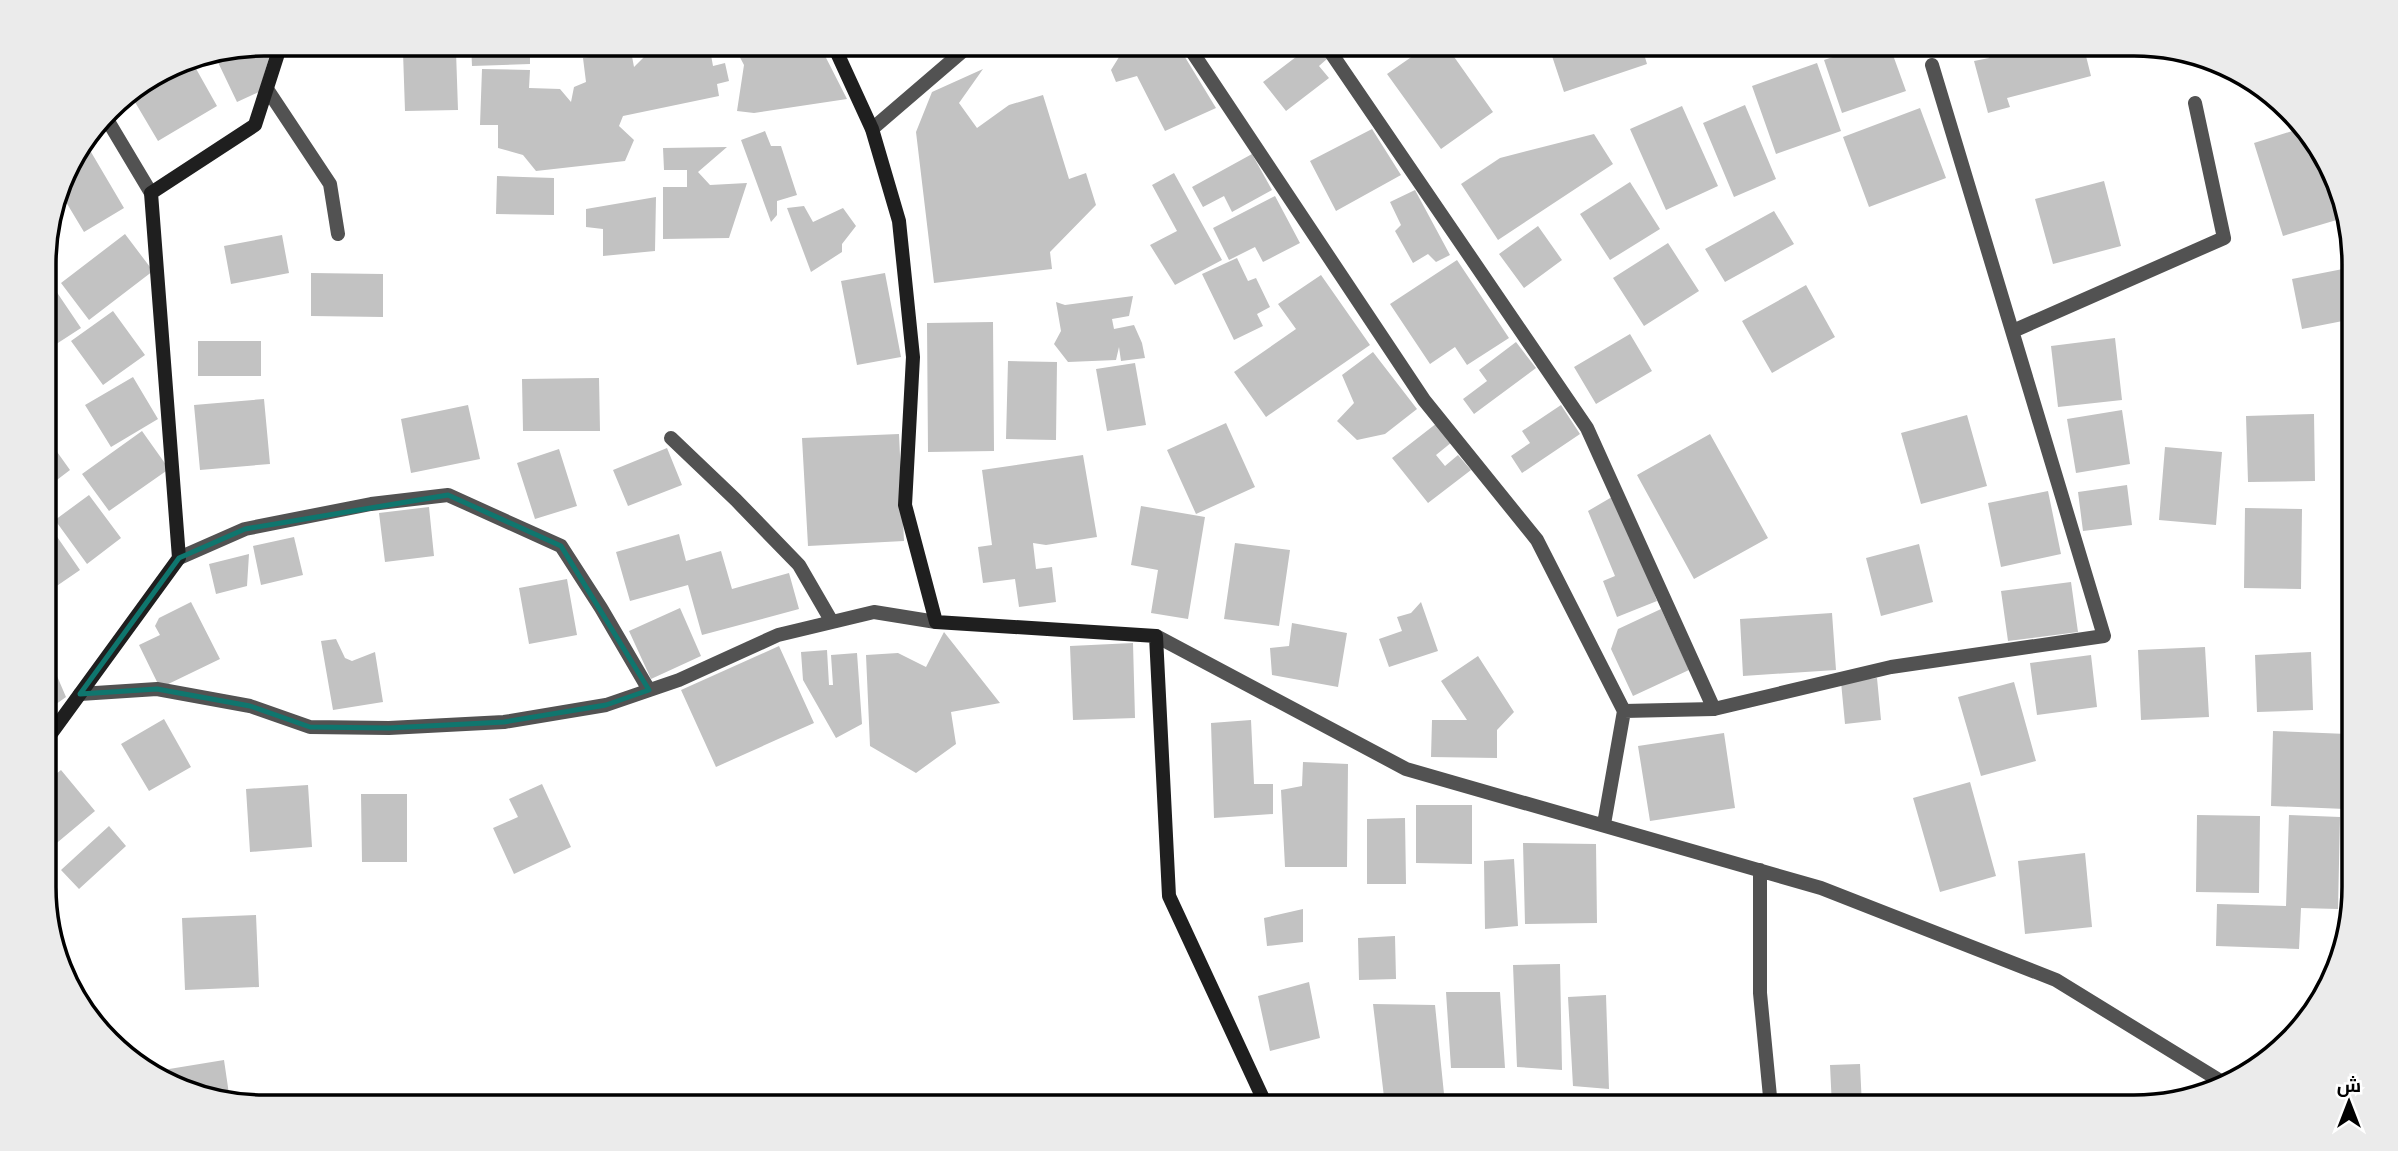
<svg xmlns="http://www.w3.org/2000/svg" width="2398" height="1151" font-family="'Varela Round',Cairo,sans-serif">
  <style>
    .building { fill: #c2c2c2 }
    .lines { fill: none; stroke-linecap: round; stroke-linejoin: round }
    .street { stroke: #525252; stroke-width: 14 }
    .secondary { stroke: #1f1f1f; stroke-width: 14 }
    .marked { fill: none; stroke: #0f766e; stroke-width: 5; stroke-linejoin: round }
    .rim { fill: none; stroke: #000; stroke-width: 3.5 }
  </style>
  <rect width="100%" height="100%" fill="#fff"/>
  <path class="building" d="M264,44h9l-14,48 -22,10 -23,-48z
    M471,44h59v20l-58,2z
    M695,44h14l4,22 12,-3 4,18 -12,3 2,12 -96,20 -4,10 15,14 -9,21 -89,10 -13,-16 -25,-7v-23h-18l2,-56 48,1 -1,18 31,1 11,13 3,-15 12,-5 -3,-24 48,-7 3,16 13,-13z
    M733,44h86l28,55 -93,14 -17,-2 7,-46z
    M1127,44h50l39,64 -51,23 -28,-55 -21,6 -5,-12z
    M1250,44h23l-16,10z
    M1313,44h4l11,14 -9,8 10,12 -43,33 -23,-29z
    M1430,44h15l48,68 -52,37 -54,-75z
    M1548,44h93l6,20 -83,28z
    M1871,44h18l17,47 -64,22 -18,-53z
    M1985,44h98l8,32 -84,22 3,9 -22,6 -14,-52 15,-3z
    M456,51l2,59 -53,1 -2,-59z
    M190,58l27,48 -59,35 -29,-49 51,-32z
    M1817,63l24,68 -65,23 -24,-68z
    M983,69l-24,34 18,25 32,-23 34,-10 26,84 17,-6 10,32 -46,47 2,17 -118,14 -18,-151 16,-40z
    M1745,105l31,74 -42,18 -31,-74z
    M1682,106l36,80 -52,24 -36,-81z
    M1920,108l26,70 -77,29 -26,-70z
    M2305,127l4,3 15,37 16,52 -57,17 -29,-93z
    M1372,129l29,46 -65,36 -26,-50z
    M765,131l6,15h10l16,49 -20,6v14l-6,7 -30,-82z
    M1594,134l19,30 -115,76 -37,-56 39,-26z
    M727,147l-29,25 12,13 37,-2 -18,55 -66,1v-52h24v-17h-23l-1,-22z
    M91,152l33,56 -40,24 -24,-40 6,-25z
    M1252,154l20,36 -40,22 -8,-16 -21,11 -11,-20z
    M1174,173l48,87 -47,25 -25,-40 27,-14 -25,-46z
    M497,176l57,2v37l-58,-1z
    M2104,181l17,65 -68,18 -18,-65z
    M1630,182l30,47 -50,31 -30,-46z
    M1415,190l35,65 -14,7 -8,-8 -15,9 -18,-32 6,-6 -11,-23z
    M1275,196l25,47 -37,19 -8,-15 -26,13 -16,-32z
    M656,197l-1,54 -52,5v-27l-17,-2v-18z
    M804,206l9,16 30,-14 13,18 -14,18v8l-31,20 -24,-64z
    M1774,211l20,33 -69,38 -20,-33z
    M1538,226l24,34 -38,28 -25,-34z
    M125,234l28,37 -64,49 -28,-37z
    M282,235l7,38 -58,11 -7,-38z
    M1668,243l31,48 -55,35 -31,-48z
    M1237,258l11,23 8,-3 14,29 -13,7 6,12 -29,14 -32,-66z
    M1457,260l52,78 -42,27 -12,-18 -25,17 -40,-60z
    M2353,267v52l-51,10 -10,-50z
    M311,273l72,1v43l-72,-1z
    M885,273l16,84 -44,8 -16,-84z
    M1321,275l49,70 -104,72 -32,-45 62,-43 -18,-25z
    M1806,285l29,52 -63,36 -30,-52z
    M56,291l25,37 -37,24v-53z
    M1133,296l-4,20 -17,3 2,10 20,-4 8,18 3,15 -24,3 -2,-14 -3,13 -48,2 -14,-18 7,-13 -5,-29 9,3z
    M113,311l32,44 -42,30 -32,-44z
    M993,322l1,129 -66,1 -1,-129z
    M1630,334l22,37 -56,33 -22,-37z
    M2115,338l7,62 -64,7 -7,-61z
    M198,341h63v35h-63z
    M1516,342l20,26 -62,46 -11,-15 24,-18 -8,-11z
    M1373,352l44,57 -32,25 -28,6 -20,-19 17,-18 -12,-28z
    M1008,361l49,1 -1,78 -50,-1z
    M1135,363l11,62 -39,6 -11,-62z
    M2353,369v34h-6l-2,-33z
    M133,377l25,42 -47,28 -26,-42z
    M599,378l1,53h-77l-1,-52z
    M264,399l6,65 -70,6 -6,-65z
    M468,405l12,54 -69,14 -10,-54z
    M1561,405l19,29 -58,39 -11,-17 19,-13 -8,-12z
    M2122,410l8,54 -54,9 -9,-54z
    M2314,414l1,67 -67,1 -2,-66z
    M1967,415l20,71 -66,18 -20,-71z
    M1226,423l29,64 -59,27 -29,-64z
    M1437,423l15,19 -16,13 9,11 13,-11 13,15 -43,33 -36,-45z
    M142,431l27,38 -60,42 -27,-37z
    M899,434l5,107 -96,5 -6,-108z
    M1710,434l58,104 -74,41 -57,-104z
    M45,435l25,35 -25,19z
    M2165,447l57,5 -6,73 -57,-5z
    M667,448l15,37 -54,21 -15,-36z
    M559,449l18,57 -42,13 -18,-56z
    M1083,455l14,82 -51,8 -13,-2 3,26 16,-2 4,35 -37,5 -4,-28 -32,4 -5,-36 14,-2 -10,-75z
    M2127,485l5,40 -49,6 -5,-39z
    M2048,491l13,63 -60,13 -13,-64z
    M1617,494l40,107 -40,16 -14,-36 12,-5 -27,-65z
    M89,495l32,43 -34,26 -32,-44z
    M1141,506l64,11 -17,102 -37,-6 7,-43 -27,-5z
    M429,507l5,49 -49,6 -6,-49z
    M2245,508l57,1 -1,80 -57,-1z
    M51,528l29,42 -35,24v-63z
    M679,534l7,27 35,-10 11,38 57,-16 10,36 -97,26 -14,-50 -58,16 -14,-49z
    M294,537l9,38 -42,10 -8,-39z
    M1235,543l55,7 -11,76 -55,-7z
    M1919,544l14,58 -52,14 -15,-58z
    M249,554l-2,32 -31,8 -7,-30z
    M567,579l10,56 -48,9 -10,-56z
    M2071,582l7,50 -70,9 -7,-50z
    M191,602l29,57 -60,29 -21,-43 21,-10 -5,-9 4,-8z
    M1421,602l17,49 -49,16 -10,-28 23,-8 -5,-14 14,-4z
    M680,608l21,48 -50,23 -22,-48z
    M1661,609l28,61 -56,26 -22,-47 7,-20z
    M1832,613l4,57 -93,6 -3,-57z
    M1292,623l55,10 -9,54 -66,-12 -2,-27 19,-2z
    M944,632l56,71 -49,9 5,32 -40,29 -46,-27 -4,-91 32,-2 28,14z
    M336,639l9,19 7,3 23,-9 8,50 -50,8 -12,-69z
    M1133,643l2,75 -62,2 -3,-74z
    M779,646l35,77 -98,44 -35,-77z
    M2205,647l4,70 -68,3 -3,-70z
    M827,650l2,35h4l-2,-30 26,-2 5,71 -26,14 -33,-58 -2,-28z
    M2311,652l2,58 -56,2 -2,-57z
    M2091,655l6,52 -60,8 -7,-52z
    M1478,656l36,56 -17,18v28l-66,-1 1,-37h35l-26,-39z
    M57,676l9,21 -21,15v-30z
    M1877,678l4,42 -36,4 -4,-42z
    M2014,682l22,79 -55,15 -23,-79z
    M164,719l27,48 -42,24 -28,-47z
    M1251,720l3,64h19v30l-59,4 -3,-95z
    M2273,731l74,3 -2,75 -74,-3z
    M1724,733l11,75 -85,13 -12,-75z
    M1303,762l45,2 -1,103h-62l-4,-77 21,-4z
    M61,770l34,41 -49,41 -1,-69z
    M1970,782l26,94 -56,16 -27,-94z
    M542,784l29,63 -57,27 -21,-46 25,-11 -9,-18z
    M308,785l4,62 -62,5 -4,-63z
    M361,794h46v68h-45z
    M1416,805h56v59l-56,-1z
    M2197,815l63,1 -1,77 -63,-1z
    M2289,815l51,2 -2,92 -37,-1 -2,41 -83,-3 1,-42 69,2z
    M1405,818l1,66h-39v-65z
    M109,826l17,20 -47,43 -18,-19z
    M1523,843l73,1 1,79 -72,1z
    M2085,853l7,74 -67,7 -7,-73z
    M1514,859l4,67 -33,3 -1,-68z
    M1303,909v33l-36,4 -3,-28z
    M256,915l3,72 -74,3 -3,-72z
    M1395,936l1,43 -37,1 -1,-42z
    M1560,964l2,106 -45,-3 -4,-102z
    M1309,982l11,56 -50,13 -12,-55z
    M1446,992h54l5,76h-54z
    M1606,995l3,94 -36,-3 -5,-89z
    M1373,1004l62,1 9,89 -60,3z
    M224,1060l6,41 -51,-11 -15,-11 -1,-9z
    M1860,1064l2,43h-30l-2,-42z
    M1462,1094l60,2v11h-59z"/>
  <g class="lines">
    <path class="street" d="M1187,44l237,356 113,140 87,171
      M1325,44l262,384 127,281
      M267,89l63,95 8,50
      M105,116l46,77
      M872,129l99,-85
      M2013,331l211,-93 -29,-135
      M671,438l65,62 63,65 33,57
      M179,558l66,-29 126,-25 77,-9 113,51 40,62 48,82
      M1156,636l250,133 415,119 235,92 166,102
      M80,694l77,-5 93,17 60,21 79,1 115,-6 102,-17 73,-25 99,-45 96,-23 62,10
      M1604,824l20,-113 90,-2 177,-42 213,-31 -172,-571
      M1760,870v123l11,114"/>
    <path class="secondary" d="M833,44l39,85 27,92 14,136 -8,148 31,117 220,14 13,260 98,211
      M45,742l134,-184 -28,-365 104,-68 26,-81"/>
  </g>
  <path class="marked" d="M448,495l113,51 88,144 -43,15 -102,17 -115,6 -79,-1 -60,-21 -93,-17 -77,5 99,-136 66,-29z"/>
  <path d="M0 0H2398V1151H0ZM264 56H2134A208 208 0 0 1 2342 264V887A208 208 0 0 1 2134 1095H264A208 208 0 0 1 56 887V264A208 208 0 0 1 264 56Z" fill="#ebebeb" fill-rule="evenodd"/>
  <path class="rim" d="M264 56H2134A208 208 0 0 1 2342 264V887A208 208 0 0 1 2134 1095H264A208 208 0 0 1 56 887V264A208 208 0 0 1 264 56Z"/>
  <g transform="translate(2349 1102)" stroke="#ffffff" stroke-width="5" paint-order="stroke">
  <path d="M0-5L12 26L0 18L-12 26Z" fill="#000000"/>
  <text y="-10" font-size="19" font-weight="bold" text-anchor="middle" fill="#000000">ش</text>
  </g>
</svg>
